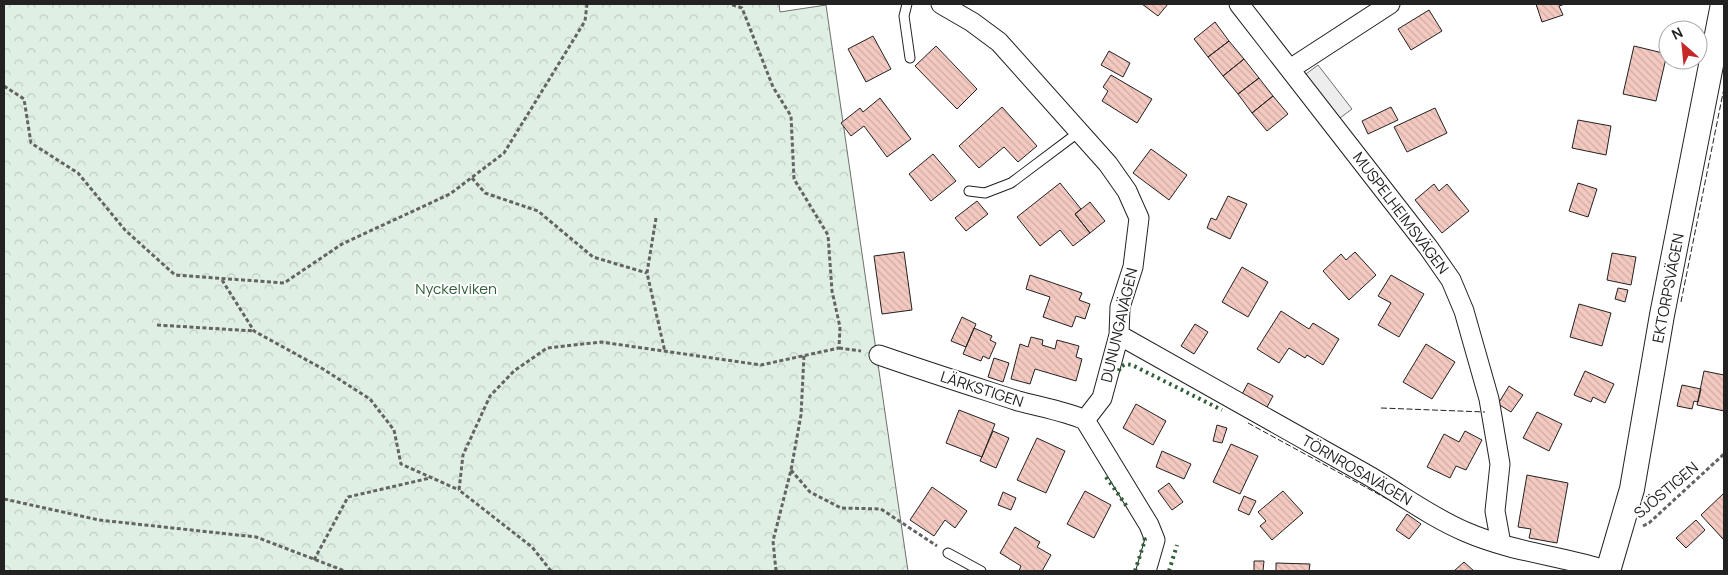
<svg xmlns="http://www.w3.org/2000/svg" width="1728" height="575" font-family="Manrope,sans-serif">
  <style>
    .park { fill: url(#park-crowns); stroke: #6f6f6f }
    .parking { fill: #ededed; stroke: #6f6f6f }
    .building { fill: url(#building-back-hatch); stroke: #222 }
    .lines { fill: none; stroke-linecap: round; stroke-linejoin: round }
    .service-casing { stroke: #222; stroke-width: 11 }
    .minor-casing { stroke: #222; stroke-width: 21 }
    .tertiary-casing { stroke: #222; stroke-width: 26 }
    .path { stroke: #646464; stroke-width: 3; stroke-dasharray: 4 2.5; stroke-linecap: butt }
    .service { stroke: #fff; stroke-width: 9 }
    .minor { stroke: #fff; stroke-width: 19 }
    .tertiary { stroke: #fff; stroke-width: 24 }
    .hedge { stroke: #2f5e38; stroke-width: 4; stroke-dasharray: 2.5 4; stroke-linecap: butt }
    .fence { stroke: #222; stroke-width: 1; stroke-dasharray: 6 2.5; stroke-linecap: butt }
    .labels { text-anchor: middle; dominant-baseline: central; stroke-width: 4; stroke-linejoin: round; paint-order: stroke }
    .street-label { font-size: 15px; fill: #222; stroke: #fff }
    .park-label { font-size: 15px; fill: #2f5e38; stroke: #fff }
  </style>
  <defs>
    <pattern id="park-crowns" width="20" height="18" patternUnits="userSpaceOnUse" patternTransform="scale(1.25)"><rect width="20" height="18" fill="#e0efe3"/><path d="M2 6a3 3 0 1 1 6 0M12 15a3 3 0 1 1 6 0" fill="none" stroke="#c0cdc2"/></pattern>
    <pattern id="building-back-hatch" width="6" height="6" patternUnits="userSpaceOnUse" patternTransform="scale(1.25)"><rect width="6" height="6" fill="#f3c9c0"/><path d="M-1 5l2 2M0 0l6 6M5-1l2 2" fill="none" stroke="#d0aca5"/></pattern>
  </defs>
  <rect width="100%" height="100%" fill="#fff"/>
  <path class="park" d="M4,4h775l1,8 46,-7 82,566h-904z"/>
  <path class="parking" d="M1318,65l34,44 -20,15 -34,-44z"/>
  <path class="building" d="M1142,4h26l-10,12z
    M1536,4h29l-6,2 4,9 -21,7z
    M1429,10l13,21 -31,19 -13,-21z
    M1215,22l14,19 -21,16 -14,-18z
    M873,36l18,33 -25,13 -18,-33z
    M1229,41l15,18 -21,17 -15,-19z
    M936,46l41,43 -20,20 -42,-43z
    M1634,46l33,8 -11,47 -33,-7z
    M1109,51l21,12 -7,14 -22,-12z
    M1244,59l15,19 -21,16 -15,-18z
    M1111,75l41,24 -15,24 -35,-22 6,-10 -5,-4z
    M1259,78l14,18 -21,17 -14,-19z
    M1273,96l15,18 -21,17 -15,-18z
    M880,98l31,41 -24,18 -23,-31 -13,10 -10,-13 19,-15 3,4z
    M1002,107l35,39 -19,16 -14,-15 -25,21 -20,-22z
    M1391,107l7,13 -30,14 -6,-13z
    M1435,108l12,25 -40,19 -13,-25z
    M1578,120l33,6 -5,29 -34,-7z
    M1151,149l36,26 -18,25 -36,-27z
    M933,154l23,27 -25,20 -22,-27z
    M1060,183l21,26 -6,5 15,19 -17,13 -13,-16 -20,16 -23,-29z
    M1578,183l19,6 -9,28 -19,-6z
    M1434,184l5,7 8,-7 22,27 -27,22 -27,-33z
    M1228,196l19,8 -17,35 -23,-11 4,-10 5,2z
    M977,201l11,13 -22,17 -11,-13z
    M1090,202l15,19 -15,12 -15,-19z
    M904,252l8,58 -30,4 -8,-58z
    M1355,252l21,23 -27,25 -26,-29 18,-17 5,6z
    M1612,253l24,4 -5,28 -24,-5z
    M1242,267l26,15 -20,35 -26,-15z
    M1030,275l52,18 -3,7 11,4 -5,15 -9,-3 -4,11 -29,-10 7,-20 -24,-8z
    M1391,275l33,19 -25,43 -21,-12 13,-22 -13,-7z
    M1618,288l10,2 -3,12 -10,-3z
    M1579,304l32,9 -9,33 -32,-9z
    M1281,311l28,18 4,-6 26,16 -16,26 -16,-10 -2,3 -16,-10 -10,15 -22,-14z
    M962,317l14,7 -10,23 -15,-6z
    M1195,324l13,8 -14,22 -13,-8z
    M974,328l18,8 -2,4 6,3 -7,16 -6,-3 -2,5 -18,-7z
    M1031,337l12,3 -1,5 13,4 2,-9 22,6 -3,11 6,2 -6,22 -41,-12 -5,15 -19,-5 9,-35 8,3z
    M1426,344l29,18 -23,37 -29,-17z
    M994,358l15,5 -6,19 -15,-5z
    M1585,371l29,13 -9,19 -12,-6 -2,5 -17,-7z
    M1704,371l20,4v36l-27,-6z
    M1248,383l25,13 -8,15 -25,-13z
    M1682,385l19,4 -3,13 -4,-1 -2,8 -15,-3z
    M1509,386l14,9 -12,17 -13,-8z
    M1136,404l30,17 -13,24 -30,-17z
    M959,410l36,14 -13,33 -36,-14z
    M1537,412l25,12 -13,27 -26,-13z
    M1217,425l10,3 -5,15 -9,-2z
    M993,431l16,7 -13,30 -16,-7z
    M1465,431l17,9 -16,30 -10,-4 -6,12 -23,-11 17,-33 15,8z
    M1037,438l28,13 -19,42 -29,-13z
    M1231,444l27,12 -18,38 -27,-12z
    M1162,451l29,13 -7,15 -28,-12z
    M1527,475l41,8 -11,60 -28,-5 2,-9 -13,-2z
    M1169,483l14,19 -11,8 -14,-19z
    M932,487l35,24 -12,17 -10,-8 -11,16 -24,-16z
    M1085,491l26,14 -17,33 -27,-14z
    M1283,491l20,22 -31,27 -12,-14 6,-5 -8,-9z
    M1003,492l13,6 -5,12 -13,-5z
    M1724,493v45l-1,1 -22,-24z
    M1244,496l12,5 -7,14 -11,-5z
    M1407,514l14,10 -12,15 -13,-9z
    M1696,520l9,10 -19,18 -10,-10z
    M1015,527l25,15 -3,5 14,8 -9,16h-23l2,-5 -21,-13z
    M1254,561h10l-1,10h-9z
    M1464,562l10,9h-20z
    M1276,563l34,1 -1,7h-33z"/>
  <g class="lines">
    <g class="service-casing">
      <path id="service" d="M907,4l-3,12 6,42
        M969,191l16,2 26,-10 68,-51
        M948,553l33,18"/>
    </g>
    <g class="minor-casing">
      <path id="minor" d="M941,4l31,18 27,20 109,122 19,27 12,27 -6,49 -13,40 -1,28 -17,63 -17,22 64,105 6,15 -9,31
        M1239,4l189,243 23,33 13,31 25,88 11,65 -5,47 6,33
        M1290,69l100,-65
        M1119,335c82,46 164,92 245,138 34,19 66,44 102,59 46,20 96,24 143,39
        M879,355c46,16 93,31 139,46 22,6 46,10 67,19"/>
    </g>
    <g class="tertiary-casing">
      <path id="tertiary" d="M1608,571l24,-82 30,-174 61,-311"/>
    </g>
    <path class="path" d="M4,86l20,13 7,44 47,30 47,57 50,45 109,8 58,-39 108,-50 54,-41 81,-132 2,-17
      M472,178l13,15 53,18 55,46 54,16
      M656,218l-9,55 18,79
      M222,280l32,51 69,38 47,30 24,31 7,34 58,26
      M157,325l97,6
      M839,348l22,3
      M791,470l19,22 31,16 40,1 56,37
      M4,499l95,21 157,17 89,34
      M1643,526l6,-3 75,-69
      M314,560l34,-63 82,-19
      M551,571l-19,-24 -73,-57 4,-35 27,-59 24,-25 33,-23 54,-6 160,23 78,-17 1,-21 -8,-36 -4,-56 -34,-56 -3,-63 -18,-29 -31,-79 -12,-4
      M776,571l-3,-30 18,-71 10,-55 3,-60"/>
    <use href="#service" class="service"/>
    <use href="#minor" class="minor"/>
    <use href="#tertiary" class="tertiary"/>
    <path class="hedge" d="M1119,371l1,-4 6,-3 6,1 90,45
      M1106,477l22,31
      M1135,571l10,-31 -2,-5
      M1169,571l8,-26"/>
    <path class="fence" d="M1681,302l43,-214
      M1381,408l104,4
      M1248,423l143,78"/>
  </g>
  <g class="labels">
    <g class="street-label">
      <text transform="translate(1401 213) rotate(53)">MUSPELHEIMSVÄGEN</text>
      <text transform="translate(1668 288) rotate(-79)">EKTORPSVÄGEN</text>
      <text transform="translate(1119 325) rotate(-77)">DUNUNGAVÄGEN</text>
      <text transform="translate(982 389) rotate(18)">LÄRKSTIGEN</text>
      <text transform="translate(1357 470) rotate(30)">TÖRNROSAVÄGEN</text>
      <text transform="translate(1666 490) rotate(-40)">SJÖSTIGEN</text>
    </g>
    <g class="park-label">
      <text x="456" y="288">Nyckelviken</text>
    </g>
  </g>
  <rect width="1728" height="575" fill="none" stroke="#222222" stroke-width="10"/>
  <g transform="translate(1683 45) rotate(333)"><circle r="24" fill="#ffffff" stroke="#a7a7a7"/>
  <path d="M0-4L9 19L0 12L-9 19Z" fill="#c62828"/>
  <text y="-8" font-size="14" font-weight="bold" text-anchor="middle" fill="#222222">N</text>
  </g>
</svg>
